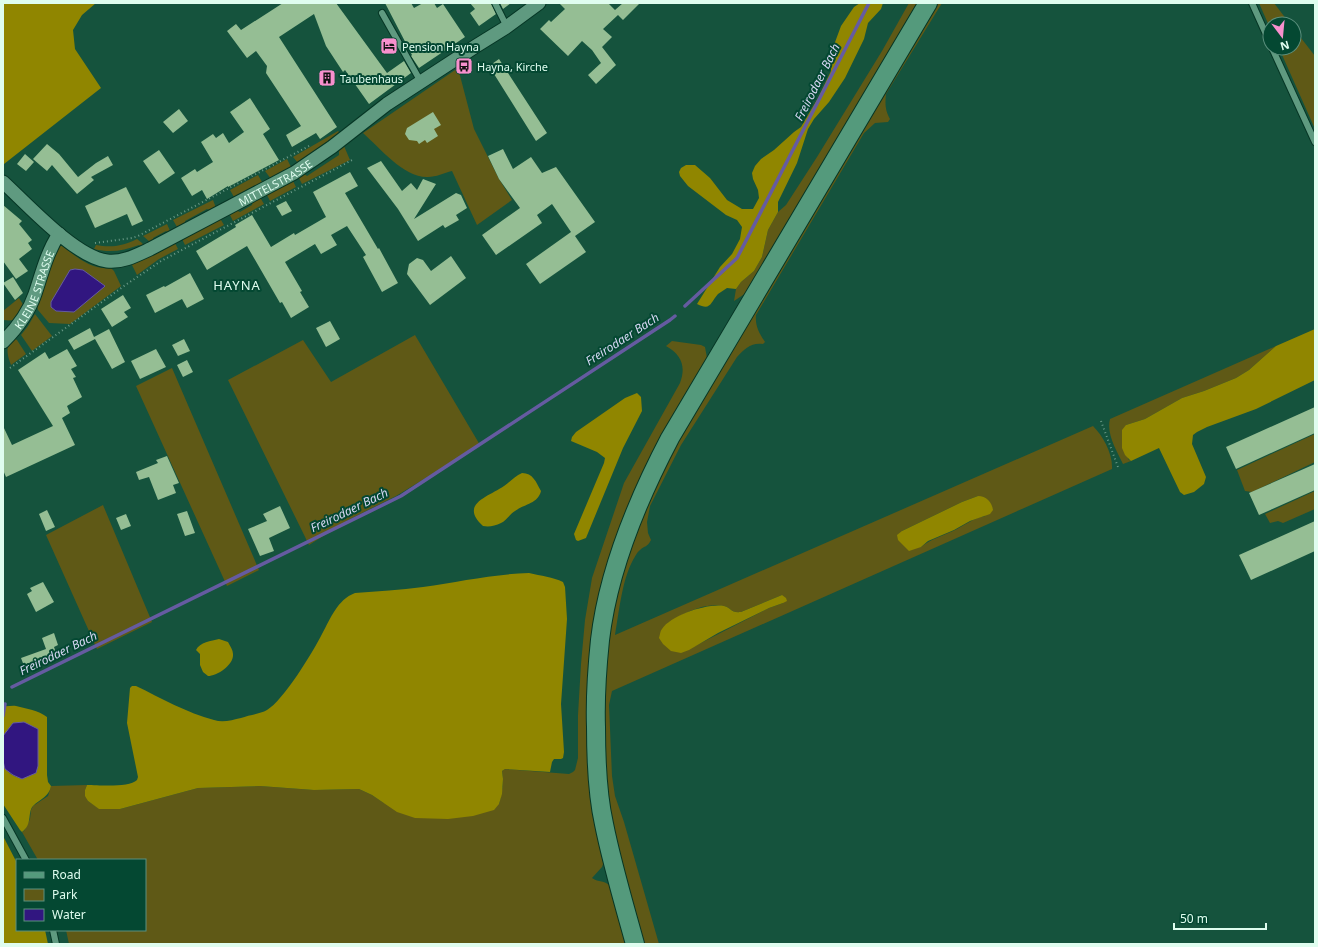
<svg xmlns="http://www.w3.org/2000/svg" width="1318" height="947" font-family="'Noto Sans',sans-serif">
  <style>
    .green { fill: #5f5916; fill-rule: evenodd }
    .forest { fill: #908600 }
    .water { fill: #311680; stroke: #655ba1 }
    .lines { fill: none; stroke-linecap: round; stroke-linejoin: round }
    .stream { stroke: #655ba1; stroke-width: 3.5 }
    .building { fill: #95be94 }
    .lane-casing { stroke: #063625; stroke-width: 8 }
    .street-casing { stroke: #063625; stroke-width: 15 }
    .secondary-casing { stroke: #063625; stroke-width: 20 }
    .path { stroke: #6b9b88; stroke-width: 2; stroke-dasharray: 1 3; stroke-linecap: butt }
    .lane { stroke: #5f9a80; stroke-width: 6 }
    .street { stroke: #5f9a80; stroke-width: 13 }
    .secondary { stroke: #549a7c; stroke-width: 18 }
    .labels { text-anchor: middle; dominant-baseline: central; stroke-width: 4; stroke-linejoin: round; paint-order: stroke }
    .poi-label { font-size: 11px; fill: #dffdef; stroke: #044832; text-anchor: start }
    .street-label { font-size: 11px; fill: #dffdef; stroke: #044832 }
    .water-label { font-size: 12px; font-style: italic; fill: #d7d8f4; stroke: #044832 }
    .quarter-label { font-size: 13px; letter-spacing: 1px; fill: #dffdef; stroke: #044832 }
  </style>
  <rect width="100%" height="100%" fill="#15533d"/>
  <path class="green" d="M909,3h11l-171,288 -15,10 2,-12 5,-7 13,-11 8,-14 6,-27 10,-18 8,-7 31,-48 65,-106z
    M935,3h7l-56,91c-1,10 -1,16 4,25l-2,3 -13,1 -11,10 -108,182c-1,11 3,18 9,27l-2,2c-11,-2 -19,5 -26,13l-56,88 -31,61 -3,16 1,11 3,7c-4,8 -6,5 -11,10 -3,2 -5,7 -7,10 -11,20 -14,52 -18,75l478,-209c10,10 20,28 19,43l-500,222 -3,14 3,71 3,20 9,26 35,122h-17l-18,-64 -18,-82 -5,-103 6,-59 17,-77 39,-93zM978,496l7,20c-12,2 -21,10 -32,15 -11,5 -22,8 -32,16l-19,-16 60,-29zM782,595l1,8 -14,5 -74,38 -27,-23c16,-10 36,-21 56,-17 8,2 6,7 17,6z
    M1259,3h15l16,21h-20v4z
    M1294,29l21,27v73l-36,-81h15z
    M458,68l16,61 25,50 13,21 -35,25 -25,-54c-8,2 -16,6 -24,6 -24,1 -48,-29 -65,-44z
    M338,131l2,2 -42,30 -5,-6z
    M344,146l6,14 -48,24 -3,-6 1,-3 3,-2 4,3 32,-21v-5z
    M287,159l4,8v2l-20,10 -6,-8z
    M258,175l4,7 -1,3 -27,12 -4,-7z
    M291,180l2,1 3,6 -26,14 -3,-6 1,-3z
    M258,198l3,1 3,5 -31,17 -3,-6 1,-3 4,-2 5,2 12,-7 1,-5z
    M213,200l3,8 -4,3 -5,-2 -22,12v4l-5,3 -3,-1 -4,-7z
    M218,219l3,1 3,5 -39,20 -2,-4v-4z
    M167,224l4,9 -2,1 -3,-3 -13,7 1,3 -4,1 -7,-6z
    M137,239l5,4 2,3 -3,1 -2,-2c-16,6 -29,8 -45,4l2,-4c15,3 27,1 41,-6z
    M173,243h2l3,6 -19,10 -22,16 -6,-12z
    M58,246h4c15,11 29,24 49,22l3,3 7,15 -51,38 -21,-1 -11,-13 -1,-4zM104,286l-30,26 -18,-1z
    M19,298l5,8c-6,12 -6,16 -21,14v-9z
    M35,314l17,22 -20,15 -11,-16 7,-9z
    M415,335l65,110 -84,51 -46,23 -41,26 -81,-165 75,-40 28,42z
    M13,338l4,2 9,14 -15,11c-4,-10 -6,-19 2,-27z
    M672,341l29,4 4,2 2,11 -104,230 1,273 -2,6 -10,11c7,5 12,1 19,9l16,57h-558l-3,-14h79v-70h-107l-16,-28 2,-1 6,-12 1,-9 2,-4 15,-10 3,-10 36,-1 -2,5 3,11 12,8h20l78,-21 62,-2 54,4 45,-1 13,6 12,8 115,1c3,-11 5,-21 3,-33l3,-2 64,5 4,-2 2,-2 3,-12v-43l3,-51 4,-44 7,-42 32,-95 56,-100c6,-16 2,-28 -14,-37z
    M1276,346l-27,24 -13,8 -32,13 -22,7 -37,21 -19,6 2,34 3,2 -8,3c-6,-13 -17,-30 -13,-45z
    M172,368l87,202 -32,16 -91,-200z
    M1315,434v28l-63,30 -7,-1 -8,-21z
    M1315,491v18l-32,14 -5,-2 -8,2 -5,-9z
    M103,505l49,117 -55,27 -51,-114z"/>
  <path class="forest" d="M3,3h93l-14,12 -9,15 2,19 26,39 -97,76z
    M860,3h23l-2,6 -13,14 -4,16 -19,39 -16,24 -15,17 -6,10 -11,34 -19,39v10l-10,18 -6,27 -8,14 -13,11 -5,7 -9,-1c-3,2 -6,4 -9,6 -8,9 -7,17 -21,10l23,-37 12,-13 8,-15 2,-12 -5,-7 -11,-5 -38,-29 -8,-10 -1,-4 2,-4 5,-3h9l15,13 17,22 15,9h11l6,-11 -1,-8 -5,-11 -1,-6 3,-7 6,-7 13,-9 20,-18 7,-5 17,-29 13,-27v-18l10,-27 13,-19z
    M1315,329v51l-59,29 -49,18 -10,5 -4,3 -1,9 14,33 -2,7 -10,8 -10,3 -4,-3 -21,-44 -28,13 -6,-6 -3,-7v-18l4,-5 19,-6 37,-21 22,-7 32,-13 13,-8 27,-24z
    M637,393l4,4 1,14 -19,37 -37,90 -8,3 -2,-1 -2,-6 30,-71 1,-5 -8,-6 -26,-11 1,-4 4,-5 49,-34z
    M522,473c11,0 14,9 19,18 -3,13 -17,13 -26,20 -5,3 -9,10 -14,12 -6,3 -12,4 -18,3 -24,-22 5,-29 21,-40 6,-4 11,-10 18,-13z
    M978,496c8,0 14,6 15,14l-3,4 -20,7 -16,9 -26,11 -7,6 -12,4 -11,-11 -1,-5 5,-4 60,-29z
    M529,573c12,3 24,4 34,9l2,5 2,32 -6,85 3,48 -1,6 -2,1h-7l-2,3 -2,10 -45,-3 -3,2 1,8 -1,15 -3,10 -5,6 -21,6 -25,3 -33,-1 -18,-6 -25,-17 -13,-6 -45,1 -54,-4 -62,2 -78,21h-21l-11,-8 -3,-5v-6l2,-5c12,0 42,3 50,-5l1,-3 -11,-54 3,-35 2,-2h4c25,12 51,27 78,34 9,3 18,0 27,-2 8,-3 19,-4 26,-8 16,-9 46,-58 55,-76 9,-16 15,-34 33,-41 23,-2 45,-3 68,-6 35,-5 70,-13 106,-14z
    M782,595l4,3 1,3 -4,2 -14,5 -51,25 -29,17 -8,3 -10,-2 -8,-7 -4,-6c1,-3 1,-7 3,-9 9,-14 46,-26 62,-23 8,2 6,7 17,6z
    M219,639l9,3c2,4 5,8 5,12 1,11 -16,22 -25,22l-5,-4 -3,-7v-11l-4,-4c4,-8 15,-9 23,-11z
    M3,706c4,1 9,-1 13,0 11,3 22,4 31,11v58l1,7 3,4c-2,11 -11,13 -18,20 -6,7 0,18 -11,26l-2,-2 -17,-26v-43c3,12 8,14 19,18l16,-13v-37l-25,-6 -10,13z
    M3,836l14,27v67h28l3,14h-45z"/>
  <path class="water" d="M75,269l8,1 22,16 -1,1 -30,25 -18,-1 -5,-4v-5l19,-32z
    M24,722l14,7v37l-2,7 -14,6 -9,-4 -8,-6 -2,-8v-25l10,-13z"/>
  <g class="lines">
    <path class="stream" d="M685,306l52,-48 132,-255
      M12,687l389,-191 269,-176 5,-4
      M3,716l2,-12"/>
  </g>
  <path class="building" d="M283,3h53l51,70 17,-12 7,12 -42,31 -24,-34 -2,2 -17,-26 -12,-32 -35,23 58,90 -17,12 -4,-6 -24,14 -6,-12 15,-9 -35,-53 1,-7 -11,-15 -9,7 -20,-27 9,-7 5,6z
    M385,3h26l3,5 9,-5h11l3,5 6,-4 22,33 -46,31 -8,-12 1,-1z
    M470,3h21l5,11 -17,12 -9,-13 5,-4z
    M500,3h11l-8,6z
    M559,3h49l7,7 8,-7h17l-17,17 -5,-5 -15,14 9,8 -10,10 14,18 -20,19 -8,-9 13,-12 -9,-13 -10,-9 -14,15 -28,-27 9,-9 2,2 14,-13z
    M499,59l48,74 -11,8 -47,-75z
    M250,98l20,31 -7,5 16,26 -51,27v-1l-21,13 -5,-9 -10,6 -11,-18 14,-9 2,3 16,-10 -12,-20 12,-8 3,4 7,-5 6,10 15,-11 -14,-20z
    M179,109l9,12 -15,12 -10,-11z
    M433,112l8,13 -7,4 4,7 -11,7 -2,-3 -6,4 -2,-3 -8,-1 -4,-6 2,-6z
    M47,144l12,10 19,23 18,-14 12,-7 5,9 -22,12 3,3 -17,14 -25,-29 -5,6 -14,-12z
    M503,149l10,20 18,-12 11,16 14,-6 39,55 -20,14 11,16 -46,32 -14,-20 45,-32 -19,-28 -15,11 5,8 -46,32 -14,-20 38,-27 -21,-29 -11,-23z
    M159,150l16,23 -16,11 -16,-23z
    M25,154l9,8 -8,9 -9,-7z
    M381,161l21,30 9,-8 6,7 6,-11 13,5 -22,35 42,-26 5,2 6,13 -11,7 3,5 -14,8 -2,-3 -25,16 -20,-32 -31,-41z
    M350,172l8,14 -13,7 33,56 1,-1 19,35 -16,9 -19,-35 3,-2 -19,-29 -16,9 6,10 -16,9 -6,-10 -30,18 17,29 -2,1 9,15 -18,11 -9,-16 -2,1 -33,-57 -40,24 -11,-19 40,-24 -1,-2 17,-10 19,32 23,-14 1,2 31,-18 -13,-25z
    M126,187l17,34 -11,5 -5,-12 -32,14 -10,-22z
    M286,201l6,10 -10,5 -6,-10z
    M3,205l19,16 -3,3 13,16 -4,3 4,6 -13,10 9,12 -12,8 -13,-18z
    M451,256l15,22 -36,27 -23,-31 2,-10 8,-6 6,2 8,11z
    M190,273l14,26 -17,9 -5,-9 -27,14 -9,-18 18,-9 1,1z
    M13,277l10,16 -8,7 -12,-17z
    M123,295l8,13 -7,4 4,5 -16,10 -11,-18z
    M330,321l10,18 -14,8 -10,-19z
    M90,328l4,9 15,-8 16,33 -13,7 -17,-30 -21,11 -6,-10z
    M184,339l6,12 -12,5 -6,-11z
    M67,349l10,17 -6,3 5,8 -3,1 9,19 -15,9 3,7 -8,5 13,27 -69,32 -3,-7v-44l9,19 41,-19 -35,-56 27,-18 4,7z
    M156,349l10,18 -26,12 -9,-18z
    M187,360l6,12 -10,5 -6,-12z
    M1315,407v26l-79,36 -10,-22z
    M167,456l12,27 -6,2 3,8 -18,7 -9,-23 -10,3 -3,-8 22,-9 -2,-3z
    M1315,464v26l-56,25 -10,-22z
    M280,506l10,22 -21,10 5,13 -14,5 -12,-27 19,-8 -4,-7z
    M47,510l8,17 -9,4 -7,-17z
    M187,511l8,22 -10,3 -8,-22z
    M126,514l5,12 -10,4 -5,-12z
    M1315,521v30l-64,29 -12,-25z
    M43,582l11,20 -18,10 -9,-18 5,-3 -2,-3z
    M54,633l4,12 -4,2 4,12 -32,12 -5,-13 25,-9 -4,-11z"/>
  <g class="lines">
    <g class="lane-casing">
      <path id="lane" d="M495,3l12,24
        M1252,3l18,40
        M382,13l39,69
        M1272,48l43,94
        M3,818l23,42
        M53,930l3,14"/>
    </g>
    <g class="street-casing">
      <g id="street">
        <path id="s1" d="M3,182c24,22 72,75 104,79 15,2 30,-6 43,-12l144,-76 38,-26 55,-43 89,-58 29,-18 34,-25"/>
        <path id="s2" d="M3,342c14,-14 26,-30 32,-48 7,-21 12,-42 24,-60"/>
      </g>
    </g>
    <g class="secondary-casing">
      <path id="secondary" d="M635,944c-11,-40 -23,-80 -31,-120 -7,-31 -8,-65 -8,-97 -1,-29 1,-58 4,-87 8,-69 38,-141 70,-202l258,-435"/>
    </g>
    <path class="path" d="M95,243l37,-5 6,-2 171,-90
      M10,368l114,-82 37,-25 193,-102
      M1101,421l17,46"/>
    <use href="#lane" class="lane"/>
    <use href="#street" class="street"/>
    <use href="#secondary" class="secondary"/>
  </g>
  <defs>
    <g id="hotel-square" transform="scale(0.9)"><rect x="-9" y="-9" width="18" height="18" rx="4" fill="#f790cd" stroke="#044832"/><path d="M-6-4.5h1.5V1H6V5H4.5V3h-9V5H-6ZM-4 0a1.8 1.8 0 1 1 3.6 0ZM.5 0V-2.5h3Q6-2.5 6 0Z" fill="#111"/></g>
    <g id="bus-square" transform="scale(0.9)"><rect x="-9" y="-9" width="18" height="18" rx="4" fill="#f790cd" stroke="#044832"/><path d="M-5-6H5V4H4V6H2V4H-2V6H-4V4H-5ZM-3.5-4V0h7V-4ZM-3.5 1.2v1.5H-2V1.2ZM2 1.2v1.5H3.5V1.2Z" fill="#111"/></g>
    <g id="building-square" transform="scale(0.9)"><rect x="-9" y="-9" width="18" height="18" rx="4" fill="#f790cd" stroke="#044832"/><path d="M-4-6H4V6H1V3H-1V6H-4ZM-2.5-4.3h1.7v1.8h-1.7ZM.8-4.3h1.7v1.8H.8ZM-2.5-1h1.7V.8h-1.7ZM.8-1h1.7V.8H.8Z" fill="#111"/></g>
  </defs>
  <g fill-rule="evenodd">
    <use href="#hotel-square" x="389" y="46"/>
    <use href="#bus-square" x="464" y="66"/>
    <use href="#building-square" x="327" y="78"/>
  </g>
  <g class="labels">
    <g class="poi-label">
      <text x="402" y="46">Pension Hayna</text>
      <text x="477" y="66">Hayna, Kirche</text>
      <text x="340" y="78">Taubenhaus</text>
    </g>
    <g class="street-label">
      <text stroke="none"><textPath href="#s1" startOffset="319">MITTELSTRASSE</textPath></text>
      <text stroke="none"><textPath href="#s2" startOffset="62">KLEINE STRASSE</textPath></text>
    </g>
    <g class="water-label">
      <text transform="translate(817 82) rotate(-63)">Freirodaer Bach</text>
      <text transform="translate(622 339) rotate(-33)">Freirodaer Bach</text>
      <text transform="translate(349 510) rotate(-26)">Freirodaer Bach</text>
      <text transform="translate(58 653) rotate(-26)">Freirodaer Bach</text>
    </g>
    <g class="quarter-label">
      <text x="237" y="285">HAYNA</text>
    </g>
  </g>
  <rect width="1318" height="947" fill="none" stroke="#dffdef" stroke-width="8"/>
  <rect x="16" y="859" width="130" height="72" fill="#044832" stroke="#5c907e"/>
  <rect x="24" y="872" width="20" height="6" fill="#549a7c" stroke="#5c907e"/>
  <text x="52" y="879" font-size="12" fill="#dffdef">Road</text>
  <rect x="24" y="889" width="20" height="12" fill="#5f5916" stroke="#5c907e"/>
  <text x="52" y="899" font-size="12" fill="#dffdef">Park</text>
  <rect x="24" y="909" width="20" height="12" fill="#311680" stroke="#5c907e"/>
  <text x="52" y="919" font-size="12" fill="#dffdef">Water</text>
  <g transform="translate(1282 36) rotate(164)"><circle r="19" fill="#044832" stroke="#5c907e"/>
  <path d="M0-3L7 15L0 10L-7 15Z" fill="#f790cd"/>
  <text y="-6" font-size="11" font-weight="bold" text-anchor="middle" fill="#dffdef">N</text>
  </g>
  <path d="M1174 923v6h92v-6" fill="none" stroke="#dffdef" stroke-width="2"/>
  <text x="1180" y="923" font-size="12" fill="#dffdef" stroke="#044832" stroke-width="3" paint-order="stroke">50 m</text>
</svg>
